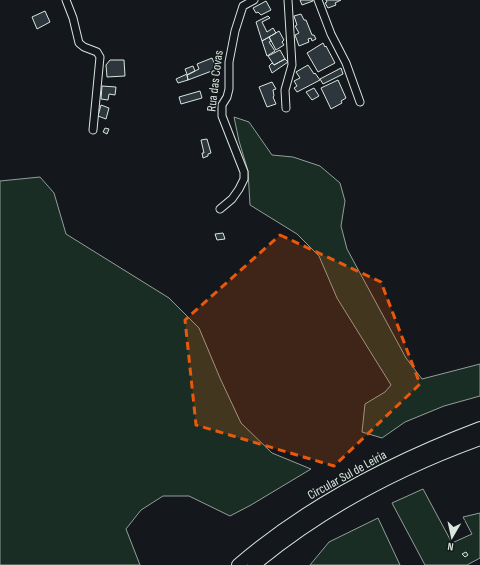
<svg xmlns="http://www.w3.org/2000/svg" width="480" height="565" font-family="'Sofia Sans Condensed',sans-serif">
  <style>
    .green { fill: #1a2d24; stroke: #939e99 }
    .building { fill: #2c363c; stroke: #d8e6dc }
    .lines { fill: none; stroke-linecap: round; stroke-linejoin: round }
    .street-casing { stroke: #d8e6dc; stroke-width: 9 }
    .highway-casing { stroke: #d8e6dc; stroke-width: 14 }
    .street { stroke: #14181c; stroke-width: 7 }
    .highway { stroke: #14181c; stroke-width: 12 }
    .marked { fill: #e8590c; fill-opacity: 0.2; stroke: #e8590c; stroke-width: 3; stroke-dasharray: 8 5; stroke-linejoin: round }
    .labels { text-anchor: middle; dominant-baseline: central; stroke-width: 3; stroke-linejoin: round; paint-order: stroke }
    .street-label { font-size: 13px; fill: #d8e6dc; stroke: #14181c }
  </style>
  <rect width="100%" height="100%" fill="#14181c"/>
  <path class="green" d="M234,117l15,5 23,33 21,2 27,9 20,17 5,18 -4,25 6,23 59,109 16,21 58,-15v32l-36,10 -39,16 -23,16 -20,-6 3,-28 20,-12 6,-7 -54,-87 -18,-42 -22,-22 -47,-29 -2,-34 -9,-30z
    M40,177l14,16 12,41 103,64 30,30 21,50 21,45 31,30 39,16 -60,36 -21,11 -41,-20h-26l-22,14 -15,19 14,36h-140v-384z
    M423,489l29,54 20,-9 -9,-17 17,-4v45l-13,7h-42l-33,-62z
    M378,518l22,47h-90l19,-23z"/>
  <path class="building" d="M300,0h13v1l-11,4z
    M326,0h15l-6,3 1,2 -8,3 -3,-5 2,-1z
    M266,1l5,9 -10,5 -3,-3 -2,1 -3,-5z
    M45,11l5,11 -13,7 -5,-12z
    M301,14l3,6h2l6,15h2l2,4 -4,2 -1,-3 -3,1 1,3 -10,4 -4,-11 4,-2 -4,-7 2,-1 -3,-9z
    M268,16l2,2 -8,4 5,10 6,-4 3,5 -14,8 -6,-19z
    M279,31l5,9 -2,2 2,3 -8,5 -7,-13z
    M269,37l2,4 -2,1 6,9 -8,5 -5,-15z
    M323,43l2,4 1,-1 9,17 -17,9 -11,-19z
    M280,50l5,9 -11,6 -6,-9z
    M212,58l5,11 -29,11 -1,-5 12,-6 -2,-5z
    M285,59l3,3 -16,11 -3,-7 3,-3 2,2z
    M110,60h14l1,16 -18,1 -1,-12z
    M308,65l6,9 1,-1 5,7 -23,12 -3,-4 3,-2 -3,-5 6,-3 -4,-6z
    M193,66l2,5 -8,4 1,5 -10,3 -2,-4 11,-5 -2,-5z
    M341,68l2,6 -20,10 -3,-5z
    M338,80l8,18 -5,3 1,2 -11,6 -10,-21z
    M272,82l4,7 -3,1 1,6 -1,1 3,7 -9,3 -8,-20z
    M102,86l14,1 -1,8 -6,-1 -1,6 -7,-1z
    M314,88l5,8 -7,4 -6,-8z
    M200,91l2,7 -21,6 -2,-7z
    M101,105l8,3 -3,11 -8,-3z
    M105,128l4,1 -2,5 -4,-2z
    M207,139l4,14 -3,1v2l-5,2 -1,-5h2l-3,-13z
    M223,233l2,6 -8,1 -2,-6z
    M466,552l2,3 -3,2 -3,-3z"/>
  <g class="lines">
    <g class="street-casing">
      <path id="street" d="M66,0l7,18 6,25 5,4 13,5 3,5 -7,73
        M318,0l13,34 15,29 14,39
        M286,108l-1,-18 7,-25 -4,-65
        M220,209l12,-10 7,-10 5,-10v-7l-22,-56v-11l5,-8 2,-8v-27l6,-31 8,-25 11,-6"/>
    </g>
    <g class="highway-casing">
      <path id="highway" d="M238,565c71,-61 155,-104 242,-137
        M254,565c66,-55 146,-97 226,-126"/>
    </g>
    <use href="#street" class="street"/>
    <use href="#highway" class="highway"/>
  </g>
  <path class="marked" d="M280,235l101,47 39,102 -86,82 -138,-41 -11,-105z"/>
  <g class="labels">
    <g class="street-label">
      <text transform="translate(215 81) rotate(-83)">Rua das Covas</text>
      <text transform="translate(347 475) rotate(-29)">Circular Sul de Leiria</text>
    </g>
  </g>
  <g transform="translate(452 537) rotate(189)" stroke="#14181c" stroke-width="3" paint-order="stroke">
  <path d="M0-3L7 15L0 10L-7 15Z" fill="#d8e6dc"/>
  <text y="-6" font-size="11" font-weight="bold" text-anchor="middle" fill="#d8e6dc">N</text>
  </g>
</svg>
